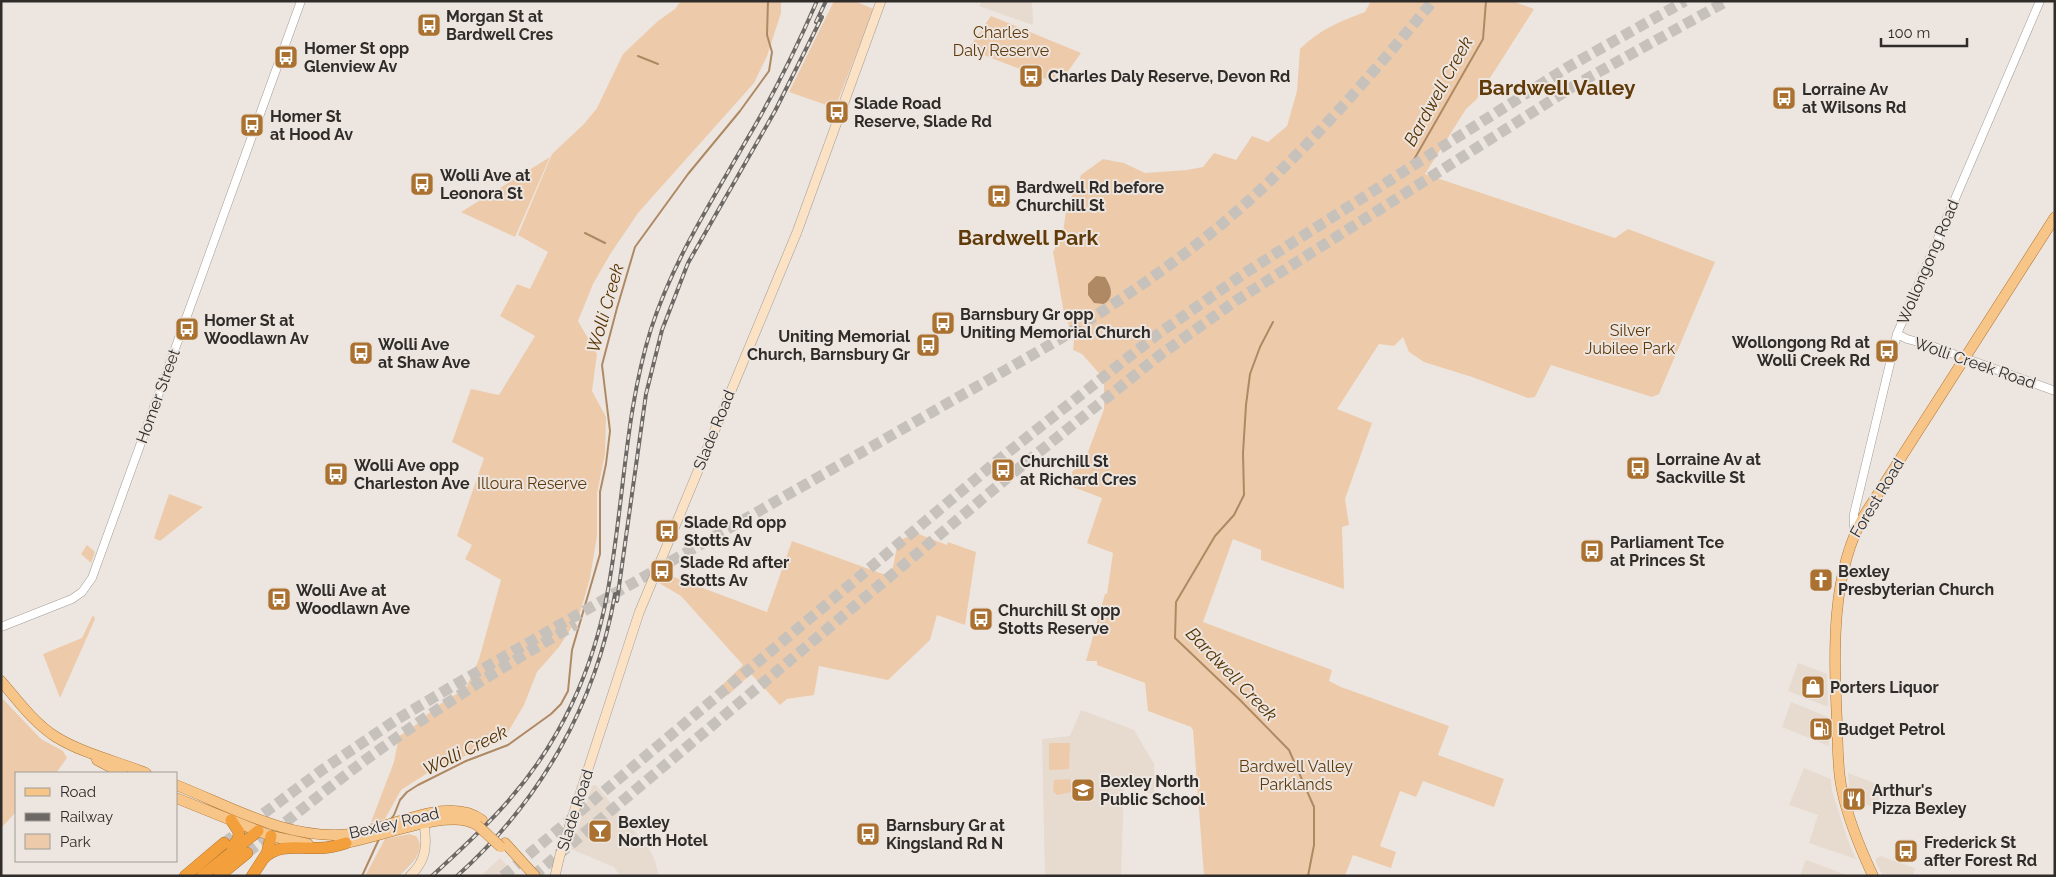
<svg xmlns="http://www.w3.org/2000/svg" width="2056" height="877" font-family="Raleway,sans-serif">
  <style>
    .built { fill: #e7dacf }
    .green { fill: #edcbaa }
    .water { fill: #ae8963 }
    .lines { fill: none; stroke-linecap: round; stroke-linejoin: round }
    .stream { stroke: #ae8963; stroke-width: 2 }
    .motorway-tunnel { stroke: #c7c1bc; stroke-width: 11; stroke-dasharray: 11 5.5; stroke-linecap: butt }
    .tertiary-casing { stroke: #a19b96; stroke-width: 9 }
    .secondary-casing { stroke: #a19b96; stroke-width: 10 }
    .primary-casing { stroke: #ae7735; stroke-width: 11 }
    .motorway-casing { stroke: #ae7735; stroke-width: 12 }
    .tertiary { stroke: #fff; stroke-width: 8 }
    .secondary { stroke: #fbe2c4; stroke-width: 9 }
    .primary { stroke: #f8c589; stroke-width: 10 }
    .motorway { stroke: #f39f3b; stroke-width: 11 }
    .rail-casing { stroke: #6c6865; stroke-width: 4 }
    .rail { stroke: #ede6e0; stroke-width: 2; stroke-dasharray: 5.5; stroke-linecap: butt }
    .primary-bridge-casing { stroke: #ae7735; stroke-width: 11; stroke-linecap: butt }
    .primary-bridge { stroke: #f8c589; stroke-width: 10 }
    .labels { text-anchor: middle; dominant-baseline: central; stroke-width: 4; stroke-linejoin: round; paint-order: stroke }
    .poi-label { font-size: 16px; font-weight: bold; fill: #2f2c2a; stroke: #ede6e0; text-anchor: start }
    .park-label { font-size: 16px; fill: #5f3909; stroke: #ede6e0 }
    .street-label { font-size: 16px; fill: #2f2c2a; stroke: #ede6e0 }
    .water-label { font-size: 18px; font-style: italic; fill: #573200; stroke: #ede6e0 }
    .district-label { font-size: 21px; font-weight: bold; fill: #603a08; stroke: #ede6e0 }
  </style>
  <rect width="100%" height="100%" fill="#ede6e0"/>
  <path class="built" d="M982,1h50l1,24 -54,-19z
    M1798,663l29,11 1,33 -40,-16z
    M1791,702l37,15 1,29 -47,-19z
    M1081,710l53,20 20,34v31l-30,-11 -3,92h-76l-3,-137 28,-3z
    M1804,768l27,11 1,12 16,50 8,18 -47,-16 9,-28 -29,-10z
    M1848,773l34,13 -6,22 -23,-8 -4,-13z
    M596,785l53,64 5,9 5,18h-39l-6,-9 -43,-18 21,-63z
    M1880,856l35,12 -2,8h-30l-7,-14v-3z
    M500,858l17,18h-36z
    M1806,860l43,16h-49z"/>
  <path class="green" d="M681,1h100v12l-14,43 -13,27 -116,130 -27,40 -18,31 -15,37 19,33 -5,37 14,26 -1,37 -8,39v43l-7,42 -11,38 -20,31 -22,25 -13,33 -16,27 -19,13 -63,29 -25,16 -16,29 -14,3 23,-60 5,-26 13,-8 25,-22 29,-18 13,-29 22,-79 -36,-21 7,-14 -15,-9 27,-78 -32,-16 19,-53 28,6 36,-59 -35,-20 17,-32 13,5 18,-37 -30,-17 34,-81 32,-30 13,-16 26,-54 35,-33 17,-12z
    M834,1h20l20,8 -39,99 -46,-16z
    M1371,1h141l22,8 -58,91 -10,9 -41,65 190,64 13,-9 87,33 -56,132 -7,3 -101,-32 -16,32 -7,1 -56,-21 -48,-15 -15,-10 -6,-15 -9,9 -15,-2 -42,65 35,14 -27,76 4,26 -7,2 2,62 -83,-29v-10l-28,-11 -30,83 129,48 -3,11 12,6 108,39 -11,29 66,24 -10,28 -71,-26 -7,16 -16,-6 -20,55 16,6 -5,16 -38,-13 -8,21h-141l-11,-146 -2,-3 -43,-16 -3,-28 -48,-18v-4h-11l19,-67h2l6,-41 -26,-10 15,-45 -29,-11 -1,-15 13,-12 19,-51v-30l-22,-25 -9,-4 1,-12 -10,-25 -11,-61 10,-20 4,-28 11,-18 3,-11 22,-16 21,4 21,10 42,-3 16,-3 11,-14 22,7 16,-24 16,6 19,-16 10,-35 3,-42c19,-19 40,-28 65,-37z
    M991,16l90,37 -22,31 -91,-35z
    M550,157l-35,80 -54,-25z
    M169,494l34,13 -43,34 -6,-3z
    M916,533l31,12 1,-3 28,10 -11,73 -28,-10 -7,25 -42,40 -69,-14 -5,29 -27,4 -7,6 -29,-31 -23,21 -8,-8 23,-22 -62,-69 -22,-13 4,-10 104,39 25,-71 99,36 7,-36z
    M87,545l8,7 -4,11 -10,-9z
    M93,615l2,4 -35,79 -17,-44 39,-16z
    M1,697l40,42 22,12 4,7 -11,15h-40v39l-15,16z
    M1049,743h21l-1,26 -20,1z
    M1070,779l2,13 -15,3 -4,-4 1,-11z
    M409,834l7,2c12,15 -7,30 -17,40h-34l20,-37z"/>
  <path class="water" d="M1096,276l9,1c6,9 10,20 -1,27l-10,-1 -6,-8v-11z"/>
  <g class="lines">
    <path class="stream" d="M638,56l20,8
      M1412,163l71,-124 3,-38
      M585,233l20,10
      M1273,322l-13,25 -10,27 -4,31 -3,48 1,42 -10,20 -19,21 -39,66 -1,36 65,62 49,50 25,57v38l-6,31
      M390,820l4,-5 6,-15 7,-8 11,-7 48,-24 42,-16 43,-31 10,-10 7,-13 4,-41 28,-96v-62l6,-28 4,-33 -8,-66 15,-57 18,-61 53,-73 52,-63 29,-40 3,-19 -5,-17 1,-34
      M362,876l17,-37"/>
    <path class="motorway-tunnel" d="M224,843l98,-73 74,-50 55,-33 609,-348c68,-44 136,-89 196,-145 64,-59 121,-126 177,-193
      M247,853c39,-31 77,-62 117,-92 68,-50 139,-95 212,-137
      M503,876l499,-419 156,-123 87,-61 197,-126 126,-80 117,-66
      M533,876l486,-408 141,-113 77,-55 340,-216 150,-83"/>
    <g class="tertiary-casing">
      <path id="tertiary" d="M1897,334l10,5 19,5 129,47
        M1854,535v-21l43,-180 143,-333
        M1,627l71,-28 10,-7 10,-14 209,-577"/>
    </g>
    <g class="secondary-casing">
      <path id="secondary" d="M410,876c17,-16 17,-31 14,-53
        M555,876l5,-21 79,-242 158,-381 84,-231"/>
    </g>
    <g class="primary-casing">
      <path id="primary" d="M1,681c17,20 33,42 55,56 28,17 60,24 90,36
        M97,760l25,13
        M176,785c56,22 112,56 174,49 39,-4 98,-40 132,-14
        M176,798l95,38 37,8
        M505,843l30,33
        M338,844c36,-3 110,-38 139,-19
        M1873,876c-13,-28 -25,-56 -31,-86 -5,-22 -4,-46 -5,-68 -3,-68 -7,-148 28,-208l190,-297"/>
    </g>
    <g class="motorway-casing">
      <path id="motorway" d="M231,820l8,12 -1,7 -6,8
        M264,858c15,-15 35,-9 54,-10 9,0 19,-2 28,-5
        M185,876l39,-33
        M202,876l56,-45
        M219,876l28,-23
        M252,876l15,-23 4,-17"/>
    </g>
    <use href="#tertiary" class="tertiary"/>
    <use href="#secondary" class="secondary"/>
    <use href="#primary" class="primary"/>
    <use href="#motorway" class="motorway"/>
    <g class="rail-casing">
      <path id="rail" d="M816,22l10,-21
        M617,601l29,-207 16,-64 26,-67 87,-152 47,-94
        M432,876c27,-25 54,-49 77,-76 51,-58 84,-130 98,-205 17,-88 17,-180 44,-266 22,-68 60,-127 95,-188 27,-45 50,-92 71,-140
        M457,876c83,-74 139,-172 158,-282"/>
    </g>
    <use href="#rail" class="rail"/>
    <g class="primary-bridge-casing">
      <path id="primary-bridge" d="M477,825l24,22"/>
    </g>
    <use href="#primary-bridge" class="primary-bridge"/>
  </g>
  <defs>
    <g id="bus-square" transform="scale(1.25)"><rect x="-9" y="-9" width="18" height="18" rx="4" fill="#aa7130" stroke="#ede6e0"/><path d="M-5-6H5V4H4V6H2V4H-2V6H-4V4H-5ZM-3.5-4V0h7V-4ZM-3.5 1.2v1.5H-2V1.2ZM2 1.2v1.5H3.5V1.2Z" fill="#fff"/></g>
    <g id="church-square" transform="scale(1.25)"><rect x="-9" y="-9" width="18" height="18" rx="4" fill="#aa7130" stroke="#ede6e0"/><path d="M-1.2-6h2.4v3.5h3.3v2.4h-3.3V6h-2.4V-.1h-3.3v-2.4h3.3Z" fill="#fff"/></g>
    <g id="shop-square" transform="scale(1.25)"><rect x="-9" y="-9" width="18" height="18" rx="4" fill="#aa7130" stroke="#ede6e0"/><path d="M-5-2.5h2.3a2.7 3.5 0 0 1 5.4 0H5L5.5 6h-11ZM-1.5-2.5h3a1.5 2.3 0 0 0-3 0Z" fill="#fff"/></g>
    <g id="fuel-square" transform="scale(1.25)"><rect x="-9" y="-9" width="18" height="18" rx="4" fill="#aa7130" stroke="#ede6e0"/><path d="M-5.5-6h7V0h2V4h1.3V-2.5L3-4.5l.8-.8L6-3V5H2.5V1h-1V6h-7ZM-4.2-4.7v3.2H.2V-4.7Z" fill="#fff"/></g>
    <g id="school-square" transform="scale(1.25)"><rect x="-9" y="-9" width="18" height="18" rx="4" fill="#aa7130" stroke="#ede6e0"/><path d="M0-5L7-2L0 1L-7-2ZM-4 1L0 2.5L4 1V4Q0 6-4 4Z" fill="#fff"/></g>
    <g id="restaurant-square" transform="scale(1.25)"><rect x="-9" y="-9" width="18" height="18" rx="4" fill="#aa7130" stroke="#ede6e0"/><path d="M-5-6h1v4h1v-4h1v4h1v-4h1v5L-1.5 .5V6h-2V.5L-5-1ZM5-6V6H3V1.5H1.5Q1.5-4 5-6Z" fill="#fff"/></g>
    <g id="bar-square" transform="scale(1.25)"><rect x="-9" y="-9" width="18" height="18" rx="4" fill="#aa7130" stroke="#ede6e0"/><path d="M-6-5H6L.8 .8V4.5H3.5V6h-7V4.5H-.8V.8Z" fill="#fff"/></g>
  </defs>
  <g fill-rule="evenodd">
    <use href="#bus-square" x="429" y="25"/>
    <use href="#bus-square" x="286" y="57"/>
    <use href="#bus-square" x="1031" y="76"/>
    <use href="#bus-square" x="1784" y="98"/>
    <use href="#bus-square" x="837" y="112"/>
    <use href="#bus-square" x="252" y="125"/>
    <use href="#bus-square" x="422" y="184"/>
    <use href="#bus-square" x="999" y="196"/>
    <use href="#bus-square" x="943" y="323"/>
    <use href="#bus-square" x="187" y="329"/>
    <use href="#bus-square" x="928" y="345"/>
    <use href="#bus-square" x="1887" y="351"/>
    <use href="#bus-square" x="361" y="353"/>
    <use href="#bus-square" x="1638" y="468"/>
    <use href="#bus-square" x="1003" y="470"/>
    <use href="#bus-square" x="336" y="474"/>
    <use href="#bus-square" x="667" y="531"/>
    <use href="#bus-square" x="1592" y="551"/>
    <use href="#bus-square" x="662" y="571"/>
    <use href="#church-square" x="1821" y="580"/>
    <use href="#bus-square" x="279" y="599"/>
    <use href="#bus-square" x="981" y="619"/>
    <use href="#shop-square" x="1813" y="687"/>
    <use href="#fuel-square" x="1821" y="729"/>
    <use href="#school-square" x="1083" y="790"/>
    <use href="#restaurant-square" x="1854" y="799"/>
    <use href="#bar-square" x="600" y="831"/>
    <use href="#bus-square" x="868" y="834"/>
    <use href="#bus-square" x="1906" y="851"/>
  </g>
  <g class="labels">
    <g class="poi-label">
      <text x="446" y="16">Morgan St at<tspan x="446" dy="18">Bardwell Cres</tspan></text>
      <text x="304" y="48">Homer St opp<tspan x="304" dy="18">Glenview Av</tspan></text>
      <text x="1048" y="76">Charles Daly Reserve, Devon Rd</text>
      <text x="1802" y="89">Lorraine Av<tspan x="1802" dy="18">at Wilsons Rd</tspan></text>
      <text x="854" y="103">Slade Road<tspan x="854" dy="18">Reserve, Slade Rd</tspan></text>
      <text x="270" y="116">Homer St<tspan x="270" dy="18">at Hood Av</tspan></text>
      <text x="440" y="175">Wolli Ave at<tspan x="440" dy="18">Leonora St</tspan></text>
      <text x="1016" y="187">Bardwell Rd before<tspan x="1016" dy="18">Churchill St</tspan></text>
      <text x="960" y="314">Barnsbury Gr opp<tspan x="960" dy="18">Uniting Memorial Church</tspan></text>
      <text x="204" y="320">Homer St at<tspan x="204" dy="18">Woodlawn Av</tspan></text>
      <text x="910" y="336" text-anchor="end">Uniting Memorial<tspan x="910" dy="18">Church, Barnsbury Gr</tspan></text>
      <text x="1870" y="342" text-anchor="end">Wollongong Rd at<tspan x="1870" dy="18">Wolli Creek Rd</tspan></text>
      <text x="378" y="344">Wolli Ave<tspan x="378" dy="18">at Shaw Ave</tspan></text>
      <text x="1656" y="459">Lorraine Av at<tspan x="1656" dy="18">Sackville St</tspan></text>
      <text x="1020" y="461">Churchill St<tspan x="1020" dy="18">at Richard Cres</tspan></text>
      <text x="354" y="465">Wolli Ave opp<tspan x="354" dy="18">Charleston Ave</tspan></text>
      <text x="684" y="522">Slade Rd opp<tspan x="684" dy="18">Stotts Av</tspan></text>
      <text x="1610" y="542">Parliament Tce<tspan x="1610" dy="18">at Princes St</tspan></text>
      <text x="680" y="562">Slade Rd after<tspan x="680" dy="18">Stotts Av</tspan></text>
      <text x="1838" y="571">Bexley<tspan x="1838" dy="18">Presbyterian Church</tspan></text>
      <text x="296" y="590">Wolli Ave at<tspan x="296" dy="18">Woodlawn Ave</tspan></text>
      <text x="998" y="610">Churchill St opp<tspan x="998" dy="18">Stotts Reserve</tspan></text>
      <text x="1830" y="687">Porters Liquor</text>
      <text x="1838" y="729">Budget Petrol</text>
      <text x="1100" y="781">Bexley North<tspan x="1100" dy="18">Public School</tspan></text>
      <text x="1872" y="790">Arthur's<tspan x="1872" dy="18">Pizza Bexley</tspan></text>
      <text x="618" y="822">Bexley<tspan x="618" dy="18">North Hotel</tspan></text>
      <text x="886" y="825">Barnsbury Gr at<tspan x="886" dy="18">Kingsland Rd N</tspan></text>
      <text x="1924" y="842">Frederick St<tspan x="1924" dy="18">after Forest Rd</tspan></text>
    </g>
    <g class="park-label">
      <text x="1001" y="32">Charles<tspan x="1001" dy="18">Daly Reserve</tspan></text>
      <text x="1630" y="330">Silver<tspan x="1630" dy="18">Jubilee Park</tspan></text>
      <text x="532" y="483">Illoura Reserve</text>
      <text x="1296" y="766">Bardwell Valley<tspan x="1296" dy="18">Parklands</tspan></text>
    </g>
    <g class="street-label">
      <text transform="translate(1928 262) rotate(-67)">Wollongong Road</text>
      <text transform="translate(1975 363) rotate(19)">Wolli Creek Road</text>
      <text transform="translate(158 396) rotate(-70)">Homer Street</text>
      <text transform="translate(714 430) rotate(-68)">Slade Road</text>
      <text transform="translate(1877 498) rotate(-59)">Forest Road</text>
      <text transform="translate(575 810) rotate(-72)">Slade Road</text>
      <text transform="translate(394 823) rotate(-13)">Bexley Road</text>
    </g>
    <g class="water-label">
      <text transform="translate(1438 91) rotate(-61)">Bardwell Creek</text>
      <text transform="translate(605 308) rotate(-74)">Wolli Creek</text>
      <text transform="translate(1232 674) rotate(46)">Bardwell Creek</text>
      <text transform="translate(465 750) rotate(-26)">Wolli Creek</text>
    </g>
    <g class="district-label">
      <text x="1557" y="87">Bardwell Valley</text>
      <text x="1028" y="237">Bardwell Park</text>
    </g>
  </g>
  <rect width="2056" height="877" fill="none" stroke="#2f2c2a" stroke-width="5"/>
  <rect x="15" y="772" width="162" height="90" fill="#ede6e0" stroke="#a19c97"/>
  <rect x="25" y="788" width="25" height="8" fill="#f8c589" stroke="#a19c97"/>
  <text x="60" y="797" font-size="15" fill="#2f2c2a">Road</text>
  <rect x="25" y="813" width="25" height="8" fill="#6c6865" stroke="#a19c97"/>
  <text x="60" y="822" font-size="15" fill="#2f2c2a">Railway</text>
  <rect x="25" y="834" width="25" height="15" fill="#edcbaa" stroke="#a19c97"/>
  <text x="60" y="847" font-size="15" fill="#2f2c2a">Park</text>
  <path d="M1881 38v8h86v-8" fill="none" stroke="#2f2c2a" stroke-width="2.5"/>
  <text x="1888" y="38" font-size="15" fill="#2f2c2a" stroke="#ede6e0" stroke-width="4" paint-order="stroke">100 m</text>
</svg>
